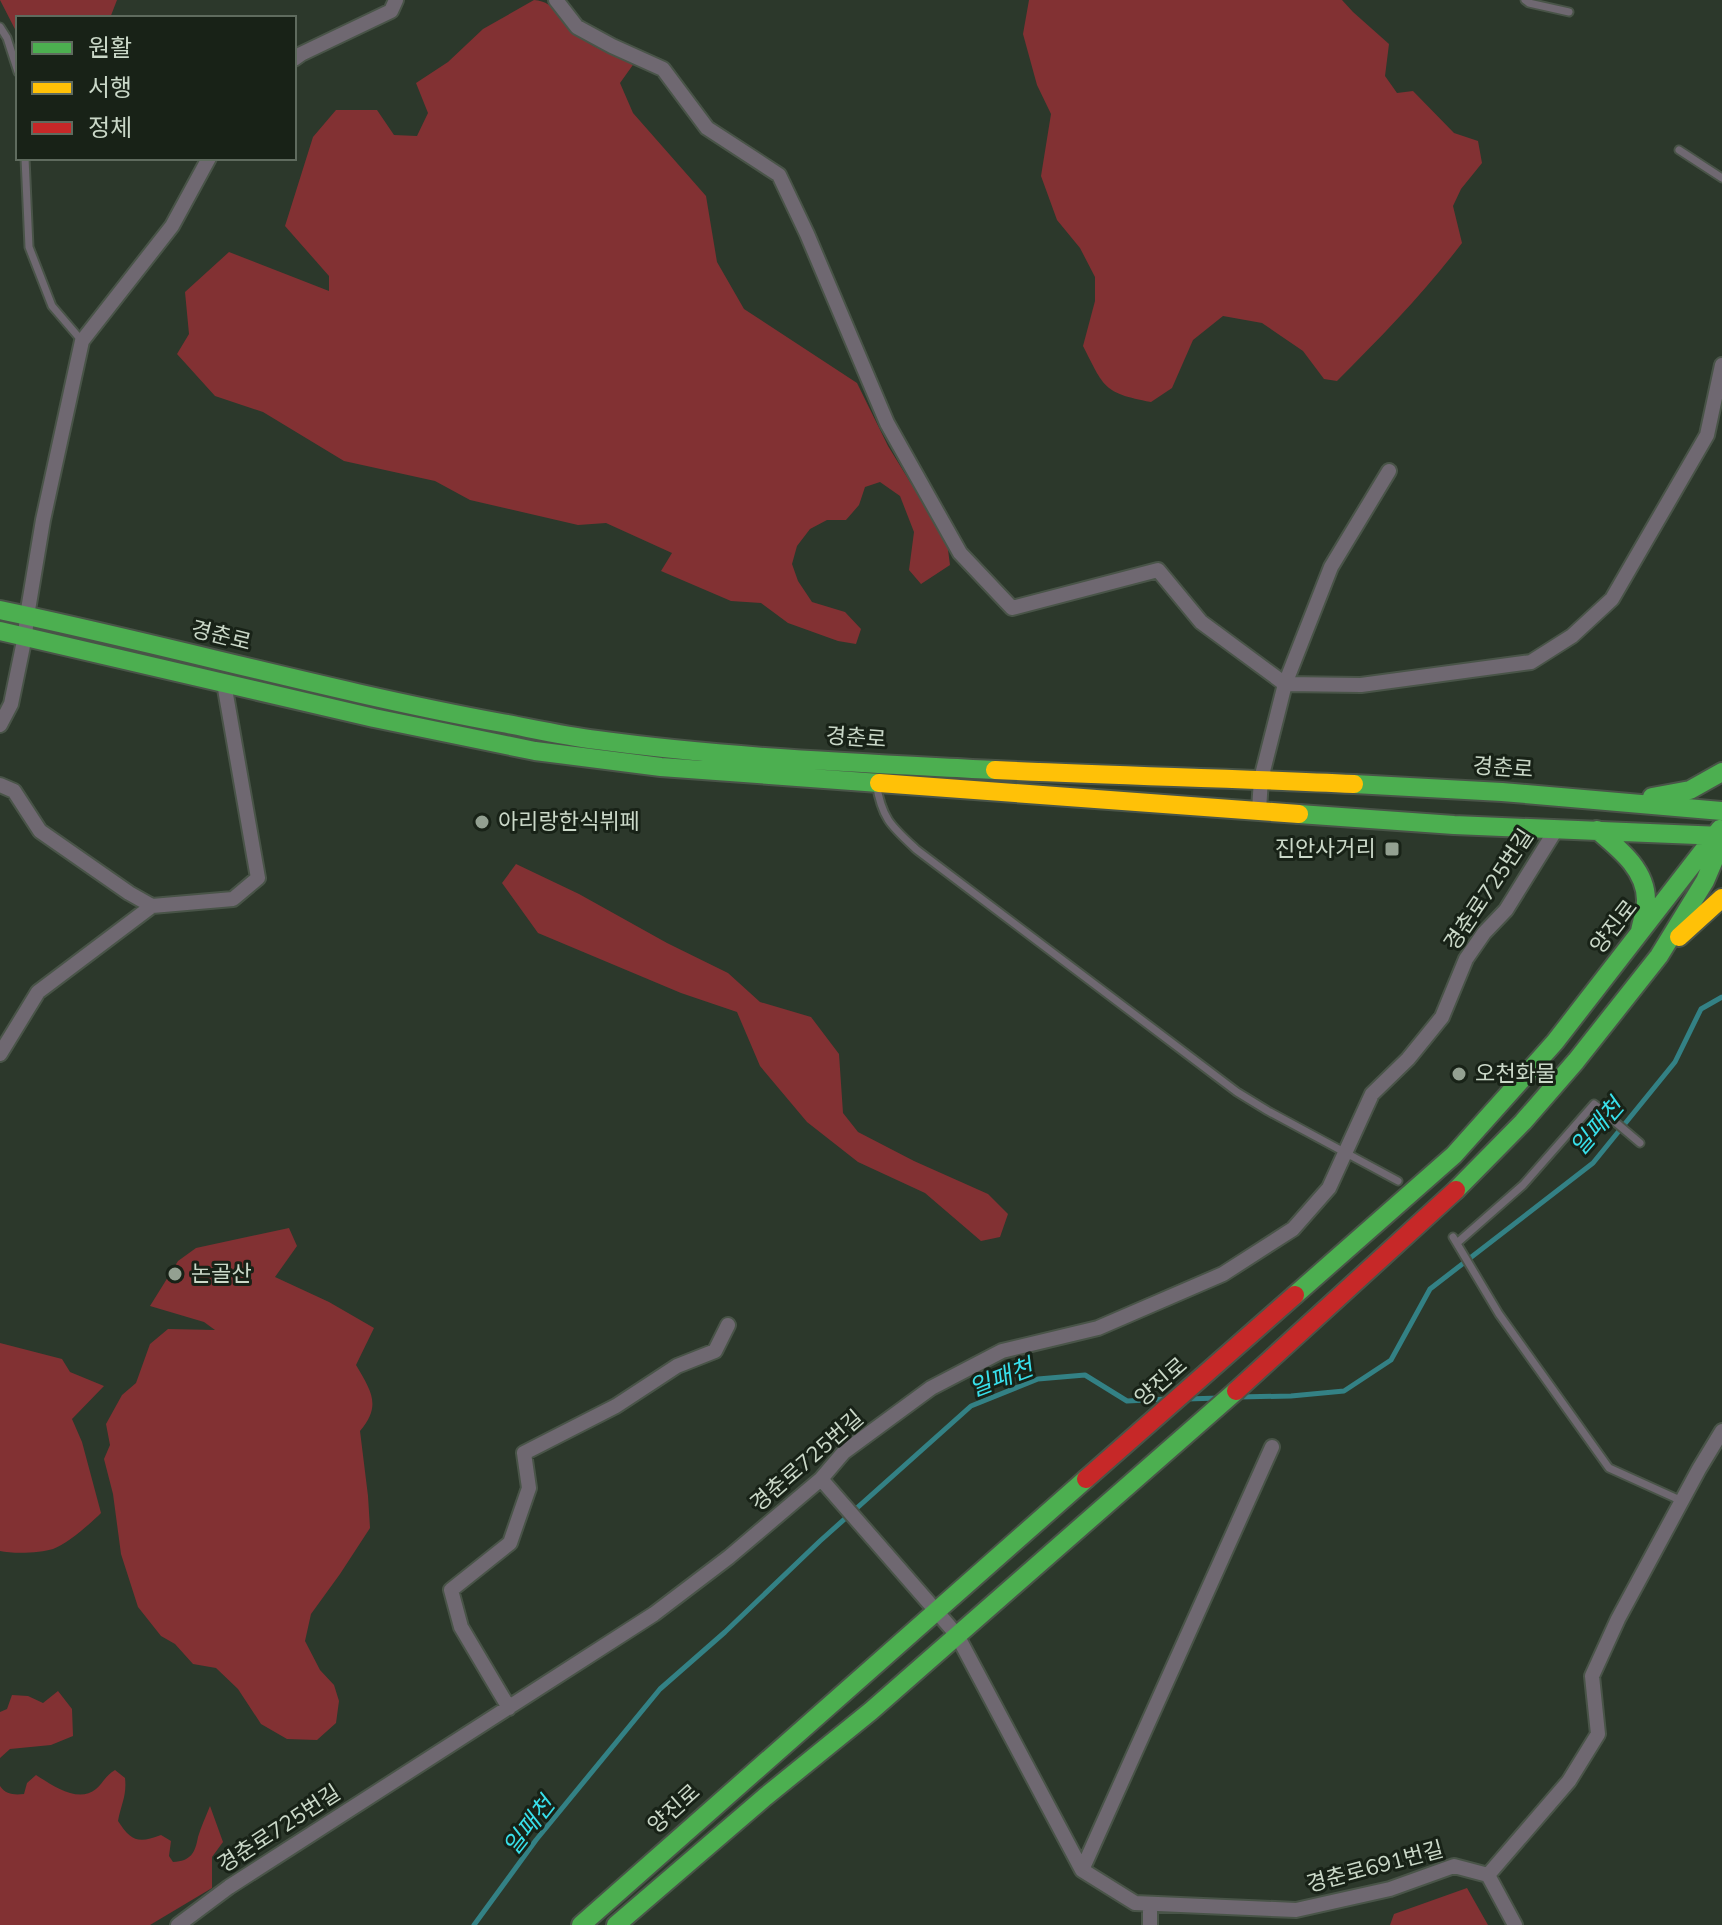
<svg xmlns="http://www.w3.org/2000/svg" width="1722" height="1925" font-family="'Nunito Sans','Noto Sans KR',sans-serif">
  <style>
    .green { fill: #823133 }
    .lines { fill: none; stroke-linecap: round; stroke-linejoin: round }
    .stream { stroke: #338185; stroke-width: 5 }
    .lane-casing { stroke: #495448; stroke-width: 11 }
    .street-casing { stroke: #495448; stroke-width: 18 }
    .fast-casing { stroke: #495448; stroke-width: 22 }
    .slow-casing { stroke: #495448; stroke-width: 22 }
    .jam-casing { stroke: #495448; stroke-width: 22 }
    .lane { stroke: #6f6871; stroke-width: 7 }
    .street { stroke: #6f6871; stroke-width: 14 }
    .fast { stroke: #4caf50; stroke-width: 18 }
    .slow { stroke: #ffc107; stroke-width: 18 }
    .jam { stroke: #c62828; stroke-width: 18 }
    .poi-dot { fill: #93a091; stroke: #182217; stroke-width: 3 }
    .labels { text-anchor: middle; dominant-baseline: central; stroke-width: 6; stroke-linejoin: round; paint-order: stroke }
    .street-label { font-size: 22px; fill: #cad8c8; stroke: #182217 }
    .poi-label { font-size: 22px; fill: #cad8c8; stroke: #182217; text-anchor: start }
    .water-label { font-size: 24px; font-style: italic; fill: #38e0eb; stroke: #182217 }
  </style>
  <rect width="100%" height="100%" fill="#2c382b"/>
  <path class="green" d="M0,0h117l-7,18h-92v17z
    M534,0c22,1 33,26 49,39 11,10 37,17 52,23l-15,21 13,30 73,83 11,66 27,47 113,74 31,63 59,96 3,23 -29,19 -12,-14 5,-38 -14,-36 -20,-14 -15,5 -6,18 -13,15h-19l-17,9 -13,17 -5,18 6,17 14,21 33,10 16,17 -5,15 -18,-3 -50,-18 -27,-20 -30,-2 -70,-30 11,-18 -66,-30 -28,2 -108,-25 -35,-19 -91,-20 -81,-49 -48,-16 -38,-42 12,-20 -4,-42 44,-40 100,39v-15l-44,-50 28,-89 23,-27h41l17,25 23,1 11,-23 -12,-30 32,-21 35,-33z
    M1029,0h313l11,12 36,32 -4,32 12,17 16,-2 41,42 24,8 4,22 -21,26 -8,17 9,37c-38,50 -81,94 -125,138l-13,-2 -21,-28 -41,-28 -39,-7 -30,24 -21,48 -21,14c-48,-9 -47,-15 -68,-56l12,-45v-24l-15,-29 -23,-28 -16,-44 10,-62 -14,-29 -14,-51z
    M516,864l63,30 88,49 61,30 32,29 51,15 28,37 4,59 15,19 56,29 74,33 20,20 -8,23 -19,4 -56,-48 -67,-31 -51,-40 -47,-56 -23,-54 -56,-19 -143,-60 -36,-50z
    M289,1228l8,18 -22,31 54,25 45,26 -18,37c15,26 26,40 4,66l8,65 2,32 -30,46 -29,40 -6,27 15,29 14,15 5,16 -3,22 -19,17 -30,-1 -26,-15 -23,-35 -22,-21 -23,-4 -18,-20 -14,-8 -23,-29 -17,-53 -8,-60 -9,-35 6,-14 -4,-21 16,-29 14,-12 14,-39 18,-15 47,1 -11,-8 -54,-16 28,-45 18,-13z
    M0,1343l62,16 8,13 34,14 -32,33 10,23 19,71c-11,11 -34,31 -48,36 -12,4 -40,5 -53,2z
    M58,1691l14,18 1,27 -22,9 -41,4 -10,9v-46l7,-3 5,-14 16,1 15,7z
    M115,1770l10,8c2,18 -4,26 -7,43 13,20 20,23 43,14l10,6 -2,15 4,6c18,-1 22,-9 25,-25 3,-10 8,-21 12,-31l13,36 -11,15v31l-62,37h-150v-139c6,9 15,9 24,8l3,-11 9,-8c16,10 42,29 60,14 7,-6 10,-14 19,-19z
    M1467,1888l21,37h-98l4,-11z"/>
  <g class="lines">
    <path class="stream" d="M1238,1397l53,-1 53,-5 47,-31 39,-71 163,-126 82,-101 26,-53 21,-12
      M1186,1399l34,-1
      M474,1925l62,-85 124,-151 65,-57 95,-91 151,-135 67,-27 47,-4 42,26 41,-2"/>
    <g class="lane-casing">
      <path id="lane" d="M1525,0l4,3 40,9
        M0,27l7,11 11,34
        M1679,150l43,28
        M25,158l4,89 23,59 30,35
        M876,783c6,36 15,43 41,67l320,242 31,19 130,70
        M1453,1237l46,77 110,154 73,33
        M1457,1243l66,-58 71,-81 46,39"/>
    </g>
    <g class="street-casing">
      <path id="street" d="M556,0l21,27 35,19 51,23 44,59 72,47 28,59 80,189 73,130 52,55 146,-38 43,52 84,62 76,1 170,-23 41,-26 40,-37 95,-164 15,-70
        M294,59l7,-5 90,-43 5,-11
        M0,725l11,-21 14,-68 2,-20 16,-96 39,-179 90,-115 37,-68
        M0,785l14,6 26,40 89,62 23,13
        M1259,810l2,-31 24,-95 46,-117 58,-96
        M0,1054l38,-62 114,-86 81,-7 25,-21 -34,-195
        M821,1479l136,156 125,235 53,33 161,7 94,-21 64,-23 34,9 81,-94 29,-47 -6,-58 26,-57 81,-150 23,-38
        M509,1708l-48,-81 -10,-37 59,-47 19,-55 -5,-35 92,-47 61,-40 38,-15 13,-26
        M1082,1870l190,-423
        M1488,1875l27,50
        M1150,1904v21
        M178,1925l51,-38 425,-273 75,-57 92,-78 23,-27 87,-64 71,-37 96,-23 125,-54 70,-45 36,-41 43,-94 36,-35 34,-42 24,-58 18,-26 22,-23 51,-82"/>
    </g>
    <g class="fast-casing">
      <path id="fast" d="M0,610c168,35 333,82 502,113 32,6 63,13 95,17 132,18 266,23 398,30
        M0,631l374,87 161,33 126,16 218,16
        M1354,784l148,8 220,19
        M1652,797l38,-7 32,-18
        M1299,814l155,11 268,11
        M1597,830c21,18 49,39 49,70 0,10 -4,21 -6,31
        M1456,1190l67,-68 53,-61 83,-105 46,-75 17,-40
        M1295,1295l159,-140 101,-113 165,-213
        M581,1925l505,-446
        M616,1925l149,-128 106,-86 365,-320"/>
    </g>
    <g class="slow-casing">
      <path id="slow" d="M995,770c120,6 240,8 359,14
        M879,783l420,31
        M1679,937l43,-39"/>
    </g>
    <g class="jam-casing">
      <path id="jam" d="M1236,1391l220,-201
        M1086,1479l209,-184"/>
    </g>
    <use href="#lane" class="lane"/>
    <use href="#street" class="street"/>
    <use href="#fast" class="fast"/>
    <use href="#slow" class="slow"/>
    <use href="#jam" class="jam"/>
  </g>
  <g class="poi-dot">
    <circle cx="482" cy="822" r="8"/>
    <rect x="1384" y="841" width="16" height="16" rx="4"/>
    <circle cx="1459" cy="1074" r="8"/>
    <circle cx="175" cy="1274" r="8"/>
  </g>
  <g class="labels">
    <g class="street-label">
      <text transform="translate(221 636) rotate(14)">경춘로</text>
      <text transform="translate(856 738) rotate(4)">경춘로</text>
      <text transform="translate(1503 768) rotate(4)">경춘로</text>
      <text transform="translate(1489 890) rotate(-56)">경춘로725번길</text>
      <text transform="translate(1614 927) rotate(-52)">양진로</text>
      <text transform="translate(1161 1382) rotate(-41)">양진로</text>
      <text transform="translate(807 1461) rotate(-41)">경춘로725번길</text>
      <text transform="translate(674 1809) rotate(-42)">양진로</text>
      <text transform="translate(279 1829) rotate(-33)">경춘로725번길</text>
      <text transform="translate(1375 1867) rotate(-15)">경춘로691번길</text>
    </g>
    <g class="poi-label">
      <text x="498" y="822">아리랑한식뷔페</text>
      <text x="1376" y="849" text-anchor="end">진안사거리</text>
      <text x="1475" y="1074">오천화물</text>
      <text x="191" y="1274">논골산</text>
    </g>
    <g class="water-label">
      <text transform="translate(1597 1127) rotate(-49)">일패천</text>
      <text transform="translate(1001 1378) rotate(-21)">일패천</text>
      <text transform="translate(529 1826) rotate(-52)">일패천</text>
    </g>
  </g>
  <rect x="16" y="16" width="280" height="144" fill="#182217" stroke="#5f6b5e" stroke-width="2"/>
  <rect x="32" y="42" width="40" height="12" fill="#4caf50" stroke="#5f6b5e" stroke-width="2"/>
  <text x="88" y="56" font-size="24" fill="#cad8c8">원활</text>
  <rect x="32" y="82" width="40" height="12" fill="#ffc107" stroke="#5f6b5e" stroke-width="2"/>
  <text x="88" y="96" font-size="24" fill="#cad8c8">서행</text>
  <rect x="32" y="122" width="40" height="12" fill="#c62828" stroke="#5f6b5e" stroke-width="2"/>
  <text x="88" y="136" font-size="24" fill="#cad8c8">정체</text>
</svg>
